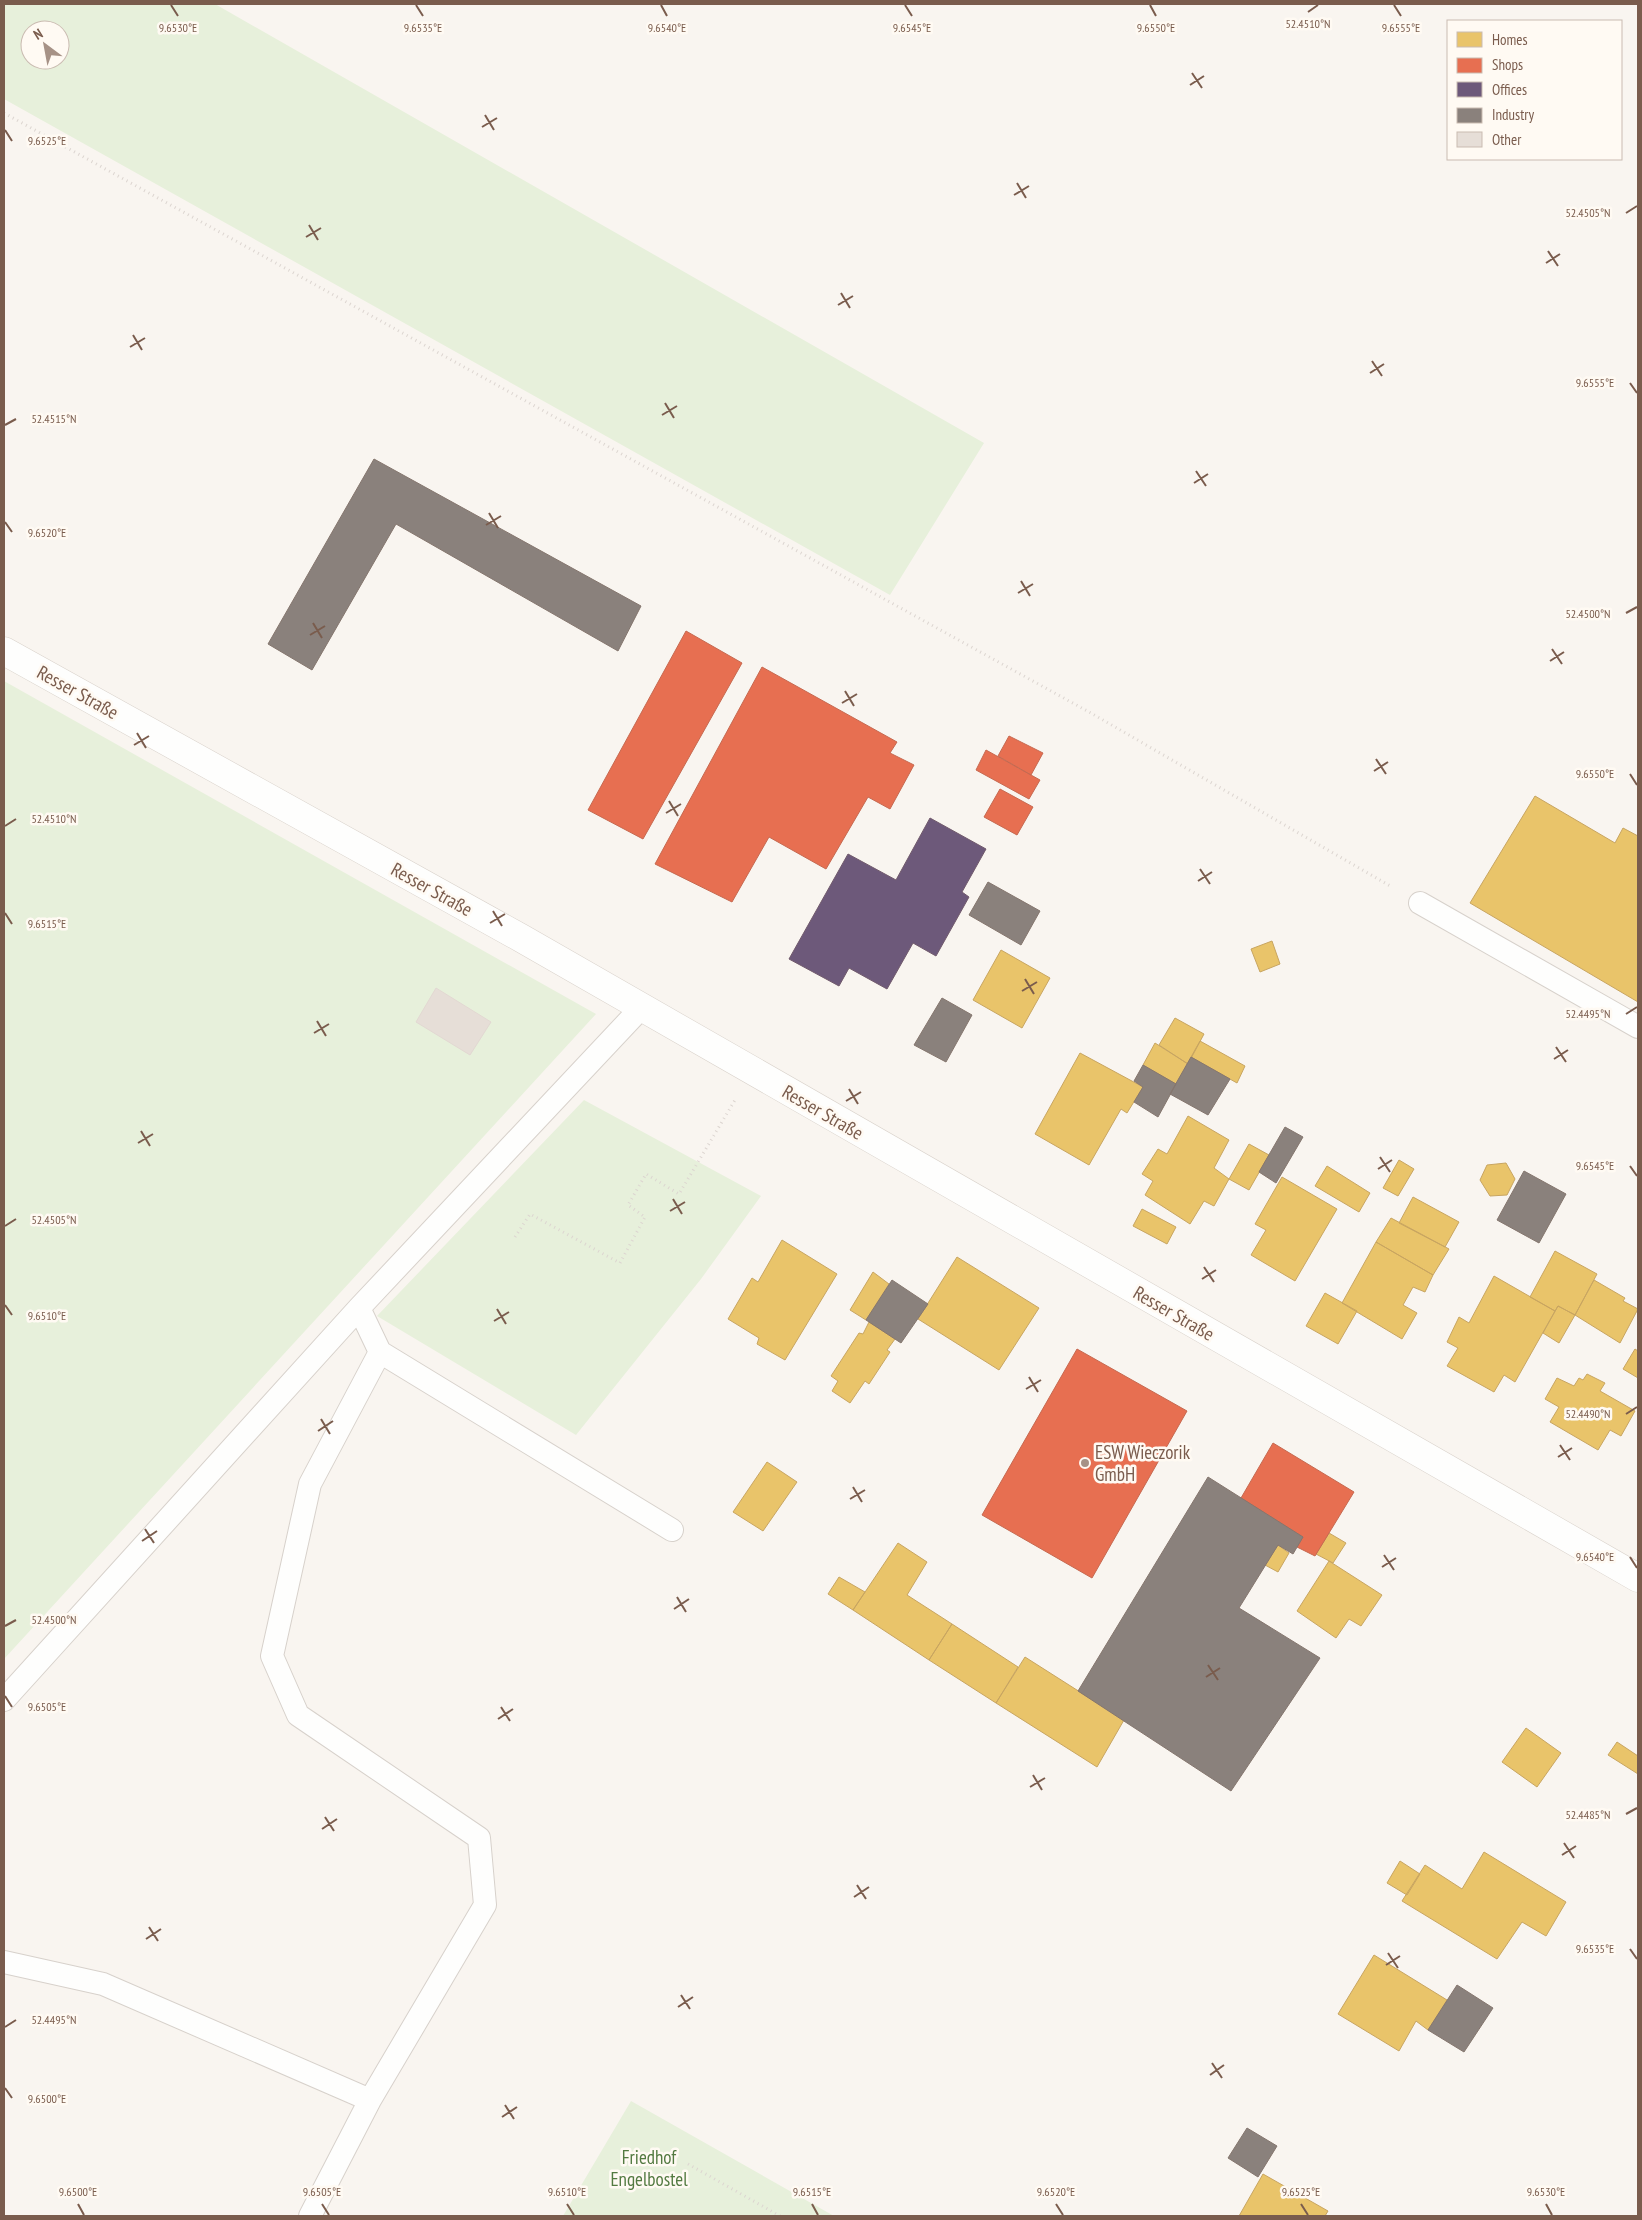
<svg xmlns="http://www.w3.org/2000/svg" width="1642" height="2220" font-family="'PT Sans Narrow',sans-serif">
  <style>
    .green { fill: #e7f0db; fill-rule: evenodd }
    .homes { fill: #e9c46a; stroke: #c8a561 }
    .shops { fill: #e76f51; stroke: #c66950 }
    .offices { fill: #6d597a; stroke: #715a6c }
    .industry { fill: #8a817c; stroke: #85766e }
    .building { fill: #e6ded7; stroke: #e2d8d2 }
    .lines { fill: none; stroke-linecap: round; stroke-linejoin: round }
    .service-casing { stroke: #d7d1cb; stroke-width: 24 }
    .secondary-casing { stroke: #d9d2cb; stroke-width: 29 }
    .path { stroke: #dcd5d0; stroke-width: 3; stroke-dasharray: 1 4; stroke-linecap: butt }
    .service { stroke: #fefefd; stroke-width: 22 }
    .secondary { stroke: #fefefd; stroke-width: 28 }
    .ticks { fill: none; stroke: #7a5c4d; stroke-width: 2 }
    .poi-dot { fill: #a69286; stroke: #fffaf3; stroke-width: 2 }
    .labels { text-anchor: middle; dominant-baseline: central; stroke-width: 5; stroke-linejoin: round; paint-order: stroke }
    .street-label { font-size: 19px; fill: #7a5c4d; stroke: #fffaf3 }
    .poi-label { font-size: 19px; fill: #7a5c4d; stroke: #fffaf3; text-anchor: start }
    .park-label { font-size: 19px; fill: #537a41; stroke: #fffaf3 }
    .ticks-label { font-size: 12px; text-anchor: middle; fill: #7a5c4d; stroke: #fffaf3; stroke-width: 5; stroke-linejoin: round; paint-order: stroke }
  </style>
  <rect width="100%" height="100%" fill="#f9f5f0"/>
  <path class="green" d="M4,4h211l769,439 -94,152 -886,-496zM30,30h30v30h-30z
    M4,681l592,333 -592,645z
    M584,1100l177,96 -60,83 -125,156 -199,-119z
    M631,2101l203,115h-271z"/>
  <path class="homes" d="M1535,796l80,47 8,-15 15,8v166l-168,-99z
    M1272,941l8,23 -20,8 -9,-23z
    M1001,950l49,28 -28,50 -49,-28z
    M1175,1018l29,16 -16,30 -29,-19z
    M1200,1041l45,25 -8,17 -46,-26z
    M1155,1043l33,21 -12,20 -33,-19z
    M1080,1053l63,34 -16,26 -6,-4 -32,56 -54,-31z
    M1188,1116l41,24 -15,28 15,11 -15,27 -10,-5 -14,23 -45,-29 8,-14 -11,-7 16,-25 9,5z
    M1249,1144l20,11 -20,35 -20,-11z
    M1399,1160l15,9 -16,27 -15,-8z
    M1506,1163l9,16 -8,16 -17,1 -10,-16 7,-15z
    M1327,1166l43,27 -11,19 -44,-26z
    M1282,1177l55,32 -42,72 -44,-26 15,-25 -11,-6z
    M1413,1197l46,25 -14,25 -46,-24z
    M1142,1209l34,18 -9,17 -34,-18z
    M1391,1218l58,31 -16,26 -57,-33z
    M782,1240l55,34 -52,86 -28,-16 2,-6 -31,-19 24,-41 6,4z
    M1376,1242l57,33 -8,17 -12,-5 -10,18 14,8 -15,26 -60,-36z
    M1555,1251l42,23 -22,41 -17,-9 -3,5 -25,-14z
    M957,1257l82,51 -40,62 -81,-51z
    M873,1272l16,12 -23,36 -16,-10z
    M1494,1276l61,35 -40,71 -11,-7 -10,17 -47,-26 11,-18 -11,-6 12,-25 10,6z
    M1594,1280l31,18 -2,3 15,8 -18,34 -45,-28z
    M1325,1293l32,18 -19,33 -32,-18z
    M1558,1306l17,9 -16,28 -16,-10z
    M869,1322l26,17 -8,11 3,2 -21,32 -4,-3 -15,22 -18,-12 6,-10 -7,-5 28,-43 4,1z
    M1635,1349l3,2v27l-15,-9z
    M1587,1374l18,9 -5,8 35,20 -14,25 -11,-6 -12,20 -48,-28 9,-15 -14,-8 12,-21 17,8 5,-8 4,2z
    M767,1462l30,20 -34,49 -30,-19z
    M1329,1533l17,10 -13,20 -17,-9z
    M898,1543l29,19 -20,33 45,29 -23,36 -76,-50z
    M1278,1545l11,8 -11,19 -13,-7z
    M1329,1561l53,34 -21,31 -12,-7 -13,19 -39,-27z
    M839,1577l26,15 -12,18 -25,-16z
    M952,1624l66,43 -22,36 -67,-43z
    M1025,1657l99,63 -27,47 -101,-64z
    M1526,1728l35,25 -24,34 -35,-25z
    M1617,1742l21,14v18l-30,-19z
    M1484,1852l82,50 -20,34 -24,-14 -25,37 -95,-58 23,-36 37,24z
    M1400,1861l20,13 -13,21 -20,-12z
    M1374,1955l73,45 -19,30 -12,-9 -17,30 -61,-37z
    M1263,2174l65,37 -3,5h-86z"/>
  <path class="shops" d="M686,631l56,32 -99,176 -55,-29z
    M762,667l135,75 -7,11 24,12 -24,44 -22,-12 -42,72 -57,-32 -37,65 -77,-38z
    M1009,736l34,17 -12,22 -33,-19z
    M986,750l54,30 -11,19 -53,-29z
    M1000,789l33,18 -16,28 -33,-18z
    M1077,1349l110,62 -95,167 -110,-63z
    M1273,1443l81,49 -39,64 -18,-9 6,-10 -62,-39z"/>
  <path class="offices" d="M930,818l56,31 -24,43 7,5 -33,59 -23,-13 -26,46 -38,-21 -10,18 -50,-27 59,-105 48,26z"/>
  <path class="industry" d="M374,459l267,147 -23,45 -222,-127 -84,146 -44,-26z
    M988,882l52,29 -19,34 -52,-30z
    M942,998l30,17 -26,47 -32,-17z
    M1191,1057l39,22 -22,36 -38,-21z
    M1143,1065l33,19 -18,33 -24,-15 9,-15 -9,-6z
    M1285,1127l18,10 -27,46 -17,-11z
    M1524,1171l42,23 -27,49 -42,-23z
    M892,1280l36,24 -27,39 -35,-23z
    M1208,1477l95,60 -10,17 -15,-9 -39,63 81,50 -89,133 -153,-100z
    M1457,1985l36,23 -29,44 -36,-22z
    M1247,2128l30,18 -19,31 -30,-19z"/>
  <path class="building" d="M436,988l55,34 -21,33 -54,-33z"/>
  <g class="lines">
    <g class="service-casing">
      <path id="service" d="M1420,903l218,124
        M359,1308l21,44 -70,132 -38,172 26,59 181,123 6,67 -115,195
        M380,1352l292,178
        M4,1700l355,-392 282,-300
        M4,1962l99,22 267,116 -60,116"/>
    </g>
    <g class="secondary-casing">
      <path id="secondary" d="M4,651l517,287 1117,640"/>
    </g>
    <path class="path" d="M4,113l1085,599 303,175
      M515,1237l15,-23 90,49 25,-46 -17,-12 18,-31 33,20 56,-94
      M688,2164l92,52"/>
    <use href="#service" class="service"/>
    <use href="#secondary" class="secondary"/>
  </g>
  <path class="ticks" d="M171,5l7,11M416,5l7,11M661,5l6,11M905,5l7,11M1150,5l6,11M1394,5l7,11M1308,12l10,-7M1192,73l10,15M1190,85l14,-9M485,115l9,15M482,127l15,-9M5,130l7,11M1017,183l9,15M1014,195l15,-9M1626,213l11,-7M309,225l9,15M306,237l15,-9M1548,251l10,15M1546,263l14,-9M841,293l9,15M838,305l15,-9M133,335l9,15M130,347l15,-9M1372,361l10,15M1370,373l14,-9M1630,383l7,10M665,403l9,15M662,415l15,-9M5,425l11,-6M1196,471l10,15M1194,483l14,-9M489,513l9,15M5,522l7,10M486,525l15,-9M1021,581l9,15M1018,593l15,-9M1626,613l11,-6M313,623l9,15M310,635l15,-9M1552,649l10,15M1550,661l14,-9M845,691l9,15M842,703l15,-9M137,733l9,15M134,745l15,-9M1376,759l10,15M1374,771l14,-9M1630,774l7,11M669,801l9,15M666,813l15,-9M5,826l11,-7M1200,869l10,15M1198,881l14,-9M493,911l9,15M5,913l7,11M490,923l15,-9M1025,979l9,15M1022,991l15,-9M1626,1014l11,-7M317,1021l9,15M314,1033l15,-9M1556,1047l10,15M1554,1059l14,-9M849,1089l9,15M846,1101l15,-9M141,1131l9,15M138,1143l15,-9M1380,1157l10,15M1630,1166l7,10M1378,1169l14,-9M673,1199l9,15M670,1211l15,-9M5,1226l11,-7M1204,1267l10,15M1202,1279l14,-9M5,1305l7,10M497,1309l9,15M494,1321l15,-9M1029,1377l9,15M1026,1389l15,-9M1626,1414l11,-7M321,1419l9,15M318,1431l15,-10M1560,1445l10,15M1558,1457l14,-9M853,1487l9,15M850,1499l15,-9M145,1529l9,14M142,1541l15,-10M1384,1555l10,15M1630,1557l7,11M1382,1567l14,-9M677,1597l9,15M674,1609l15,-10M5,1626l11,-6M1208,1665l10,15M1206,1677l14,-9M5,1696l7,11M501,1707l9,14M498,1719l15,-10M1033,1775l9,15M1030,1787l15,-9M1626,1814l11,-6M325,1817l9,14M322,1829l15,-10M1564,1843l10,15M1562,1855l14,-9M857,1885l9,14M854,1897l15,-10M149,1927l9,14M146,1939l15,-10M1630,1949l7,10M1388,1953l10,15M1386,1965l14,-9M681,1995l9,14M678,2007l15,-10M5,2027l11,-7M1212,2063l10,15M1210,2075l14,-10M5,2088l7,10M505,2105l9,14M502,2117l15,-10M78,2204l6,11M322,2204l7,11M567,2204l7,11M812,2204l6,11M1056,2204l7,11M1301,2204l7,11M1546,2204l6,11"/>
  <circle class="poi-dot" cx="1085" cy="1463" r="5"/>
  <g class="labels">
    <g class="street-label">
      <text transform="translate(78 692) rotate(29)">Resser Straße</text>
      <text transform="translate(432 889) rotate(29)">Resser Straße</text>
      <text transform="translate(823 1112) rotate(30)">Resser Straße</text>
      <text transform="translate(1174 1313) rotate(30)">Resser Straße</text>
    </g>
    <g class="poi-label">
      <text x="1095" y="1452">ESW Wieczorik<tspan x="1095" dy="22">GmbH</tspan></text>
    </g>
    <g class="park-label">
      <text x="649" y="2157">Friedhof<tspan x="649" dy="22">Engelbostel</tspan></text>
    </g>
  </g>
  <g class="ticks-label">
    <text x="1308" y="28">52.4510°N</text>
    <text x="178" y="32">9.6530°E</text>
    <text x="423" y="32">9.6535°E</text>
    <text x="667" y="32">9.6540°E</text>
    <text x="912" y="32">9.6545°E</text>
    <text x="1156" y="32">9.6550°E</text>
    <text x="1401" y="32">9.6555°E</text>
    <text x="47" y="145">9.6525°E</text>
    <text x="1588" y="217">52.4505°N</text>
    <text x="1595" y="387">9.6555°E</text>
    <text x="54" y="423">52.4515°N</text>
    <text x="47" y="537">9.6520°E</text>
    <text x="1588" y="618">52.4500°N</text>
    <text x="1595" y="778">9.6550°E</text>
    <text x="54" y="823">52.4510°N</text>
    <text x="47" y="928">9.6515°E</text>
    <text x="1588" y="1018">52.4495°N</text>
    <text x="1595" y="1170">9.6545°E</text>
    <text x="54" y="1224">52.4505°N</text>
    <text x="47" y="1320">9.6510°E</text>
    <text x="1588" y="1418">52.4490°N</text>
    <text x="1595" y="1561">9.6540°E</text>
    <text x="54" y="1624">52.4500°N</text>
    <text x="47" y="1711">9.6505°E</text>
    <text x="1588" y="1819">52.4485°N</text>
    <text x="1595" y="1953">9.6535°E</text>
    <text x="54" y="2024">52.4495°N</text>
    <text x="47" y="2103">9.6500°E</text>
    <text x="78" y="2196">9.6500°E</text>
    <text x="322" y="2196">9.6505°E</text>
    <text x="567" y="2196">9.6510°E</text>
    <text x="812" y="2196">9.6515°E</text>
    <text x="1056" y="2196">9.6520°E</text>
    <text x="1301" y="2196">9.6525°E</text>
    <text x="1546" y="2196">9.6530°E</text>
  </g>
  <rect width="1642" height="2220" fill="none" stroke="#7a5c4d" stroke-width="10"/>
  <rect x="1447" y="20" width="175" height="140" fill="#fffaf3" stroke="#cabbb1"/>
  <rect x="1457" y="32" width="25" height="15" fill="#e9c46a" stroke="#cabbb1"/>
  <text x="1492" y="45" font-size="15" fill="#7a5c4d">Homes</text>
  <rect x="1457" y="58" width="25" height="15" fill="#e76f51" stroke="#cabbb1"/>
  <text x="1492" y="70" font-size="15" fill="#7a5c4d">Shops</text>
  <rect x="1457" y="82" width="25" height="15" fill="#6d597a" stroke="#cabbb1"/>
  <text x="1492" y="95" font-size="15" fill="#7a5c4d">Offices</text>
  <rect x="1457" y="108" width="25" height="15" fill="#8a817c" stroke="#cabbb1"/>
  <text x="1492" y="120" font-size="15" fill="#7a5c4d">Industry</text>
  <rect x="1457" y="132" width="25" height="15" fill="#e6ded7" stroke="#cabbb1"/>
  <text x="1492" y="145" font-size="15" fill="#7a5c4d">Other</text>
  <g transform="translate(45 45) rotate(328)"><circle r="24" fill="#fffaf3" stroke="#cabbb1"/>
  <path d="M0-4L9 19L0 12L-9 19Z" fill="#a69286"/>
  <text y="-8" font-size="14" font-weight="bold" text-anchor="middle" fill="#7a5c4d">N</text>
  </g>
</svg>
